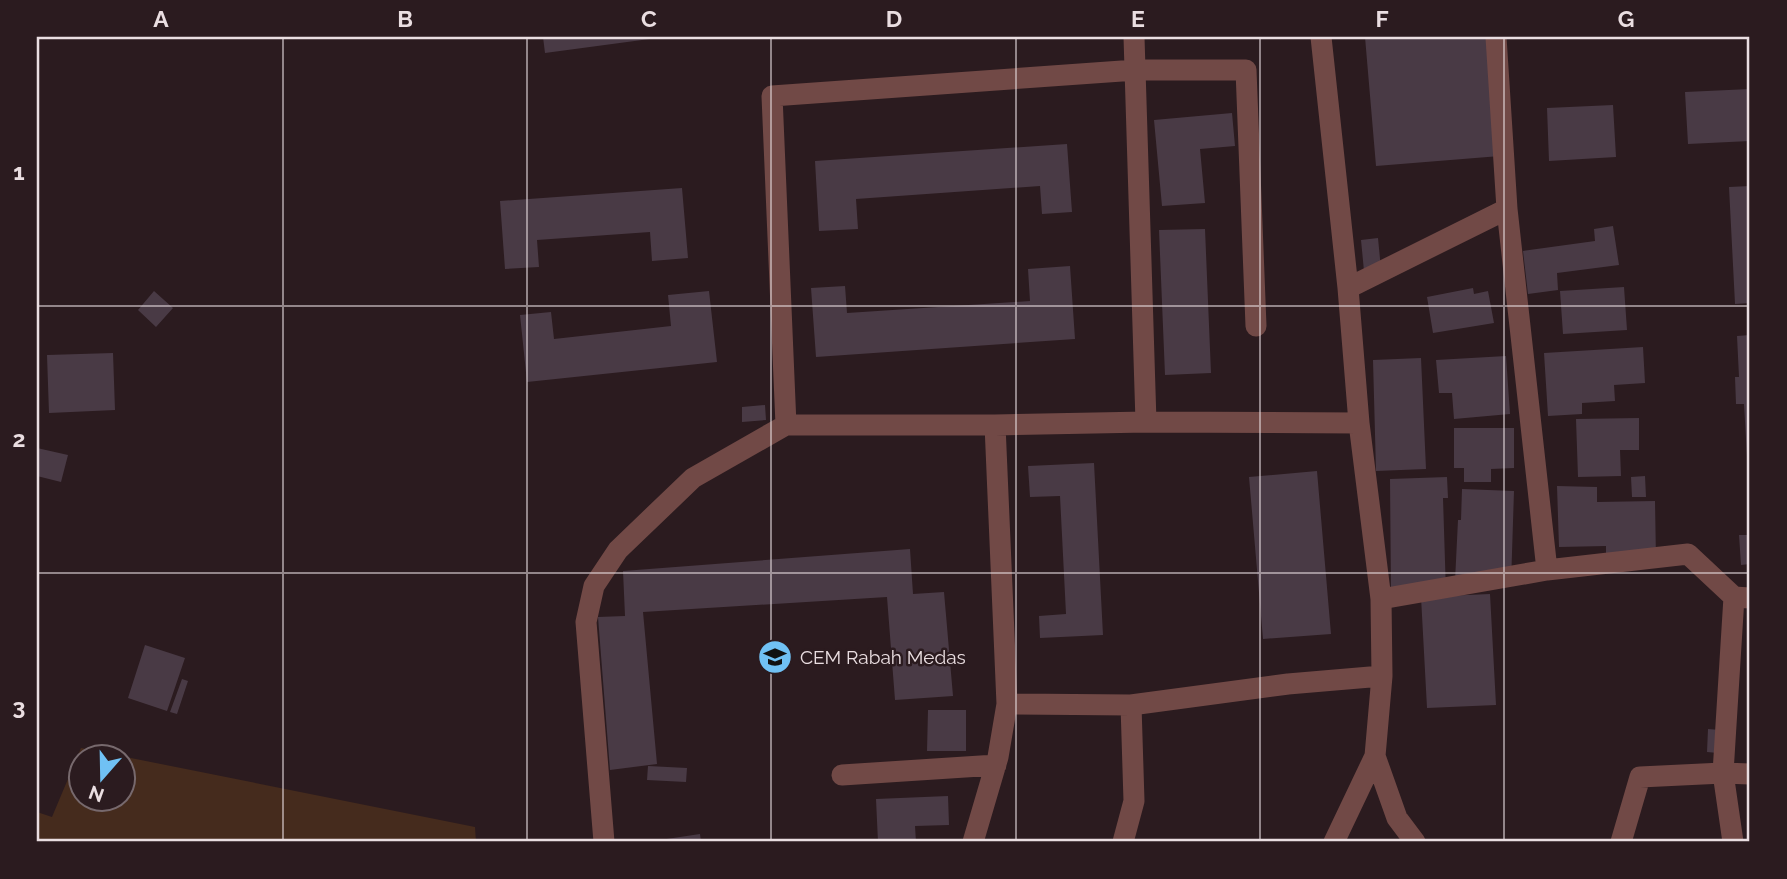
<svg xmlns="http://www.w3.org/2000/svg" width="1787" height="879" font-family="Raleway,sans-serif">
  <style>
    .green { fill: #452b1d; fill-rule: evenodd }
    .building { fill: #493a45 }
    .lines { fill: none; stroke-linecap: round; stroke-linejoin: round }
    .minor { stroke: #714946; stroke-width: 21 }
    .grid { fill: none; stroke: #eadee1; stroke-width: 2; stroke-opacity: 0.55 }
    .labels { text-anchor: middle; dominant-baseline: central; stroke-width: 5; stroke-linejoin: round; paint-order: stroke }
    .poi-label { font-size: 19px; fill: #eadee1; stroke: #2b1b1f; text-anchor: start }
    .neatline { fill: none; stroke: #eadee1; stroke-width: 2.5 }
    .grid-label { font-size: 23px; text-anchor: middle; font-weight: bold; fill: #eadee1 }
  </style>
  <rect width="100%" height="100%" fill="#2b1b1f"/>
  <path class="green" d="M81,748l394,79 1,15h-439v-30l15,5zM80,756h42v42h-42z"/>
  <path class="building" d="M543,37h114v1l-112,15z
    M1365,37h125l10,119 -124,10z
    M1750,89v52l-62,3 -3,-52z
    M1613,105l3,52 -67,4 -2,-53z
    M1232,113l3,33 -35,3 5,54 -43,3 -8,-86z
    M1067,144l5,68 -30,2 -2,-28 -184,13 2,30 -39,2 -4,-70z
    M1750,186v117l-15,1 -6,-117z
    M682,188l6,70 -36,3 -2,-29 -113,8 2,27 -34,2 -5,-68z
    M1613,226l6,39 -62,8 1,17 -30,4 -5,-43 72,-10 -1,-12z
    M1205,229l6,144 -46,2 -6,-145z
    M1378,238l3,31 -17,2 -3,-31z
    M1070,266l5,73 -259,18 -5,-69 34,-2 2,27 183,-12 -2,-32z
    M1624,287l3,43 -64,4 -3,-43z
    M1473,288l1,6 14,-3 6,32 -61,10 -6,-36z
    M154,291l19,17 -17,19 -18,-17z
    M709,291l8,71 -190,20 -7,-67 31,-3 3,27 117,-13 -3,-31z
    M1750,335v139h-2l-4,-70h-8l-1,-27h4l-2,-41z
    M1643,347l2,36 -31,2 1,16 -33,2v11l-34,2 -4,-63z
    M113,353l2,57 -66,3 -2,-58z
    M1506,356l4,58 -56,5 -2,-26h-13l-3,-33z
    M1421,358l5,111 -50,2 -3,-111z
    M765,405l1,15 -24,2v-15z
    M1639,418v32h-19l1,26 -43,1 -2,-58z
    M1454,428h60v40l-23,1v13h-27v-14h-10z
    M37,448l31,7 -7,27 -24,-6z
    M1094,463l9,172 -63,3 -1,-22 27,-2 -6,-118 -30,1 -2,-31z
    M1317,471l14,163 -68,5 -14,-162z
    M1645,476l1,21h-14l-1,-20z
    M1447,477l1,21h-5l3,95 -55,2 -1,-116z
    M1557,486l40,1v15l58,-1 1,58 -50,1v-14l-47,1z
    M1462,489l52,2 -3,93 -56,-3 3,-61h3z
    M1739,535h11v29l-9,1z
    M910,549l3,45 31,-2 9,104 -58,4 -8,-103 -244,15 14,152 -47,6 -12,-153 27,-1 -2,-45z
    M1490,594l6,111 -69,3 -6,-111z
    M145,645l40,13 -18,53 -39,-13z
    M182,679l6,2 -11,33 -7,-2z
    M928,710h38v41h-39z
    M1708,729l12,1 -2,23 -11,-1z
    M648,766l39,2 -1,14 -39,-2z
    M948,796l1,29 -34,1 1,16h-38l-2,-43z
    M700,834l1,8h-48v-1z"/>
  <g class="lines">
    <path class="minor" d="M1134,37l12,385 213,1
      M1321,37l27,251 11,135 22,176 1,77 -7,80 -41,86
      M1496,37l11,172 40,361
      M1348,288l159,-79
      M786,425l-14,-329 364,-26h110l10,256
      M995,425l151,-3
      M1381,599l166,-29 141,-16 46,43 16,1
      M1375,756l22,62 18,24
      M842,775l154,-10
      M604,842l-18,-220 8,-36 24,-36 75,-72 93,-53h209l12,279 124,1
      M973,842l25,-85 9,-53
      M1123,842l11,-41 -3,-96 157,-21 94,-8
      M1621,842l19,-65 83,-4 27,1
      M1733,842l-10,-69 11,-176"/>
  </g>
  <path class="grid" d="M283,37v805M527,37v805M771,37v805M1016,37v805M1260,37v805M1504,37v805M37,306h1713M37,573h1713"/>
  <defs>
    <g id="school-disc" transform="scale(1.75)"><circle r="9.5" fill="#70c1f4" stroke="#2b1b1f"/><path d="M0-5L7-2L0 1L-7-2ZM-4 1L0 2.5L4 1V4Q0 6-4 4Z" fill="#111"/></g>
  </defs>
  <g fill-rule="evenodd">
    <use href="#school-disc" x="775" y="657"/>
  </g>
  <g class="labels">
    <g class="poi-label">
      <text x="800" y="657">CEM Rabah Medas</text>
    </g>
  </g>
  <rect width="1787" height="879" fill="none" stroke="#2b1b1f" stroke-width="77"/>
  <g transform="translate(102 778) rotate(200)"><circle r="33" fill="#2b1b1f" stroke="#77696d" stroke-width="2"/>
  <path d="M0-5L12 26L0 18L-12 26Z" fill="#70c1f4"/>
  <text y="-10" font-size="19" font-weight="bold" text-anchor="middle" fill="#eadee1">N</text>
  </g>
  <rect x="38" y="38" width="1710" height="802" class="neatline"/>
  <g class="grid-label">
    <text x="161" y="27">A</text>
    <text x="405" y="27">B</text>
    <text x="649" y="27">C</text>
    <text x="894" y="27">D</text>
    <text x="1138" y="27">E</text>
    <text x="1382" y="27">F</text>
    <text x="1626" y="27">G</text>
    <text x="19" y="180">1</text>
    <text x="19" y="447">2</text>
    <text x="19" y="715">3</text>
  </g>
</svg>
